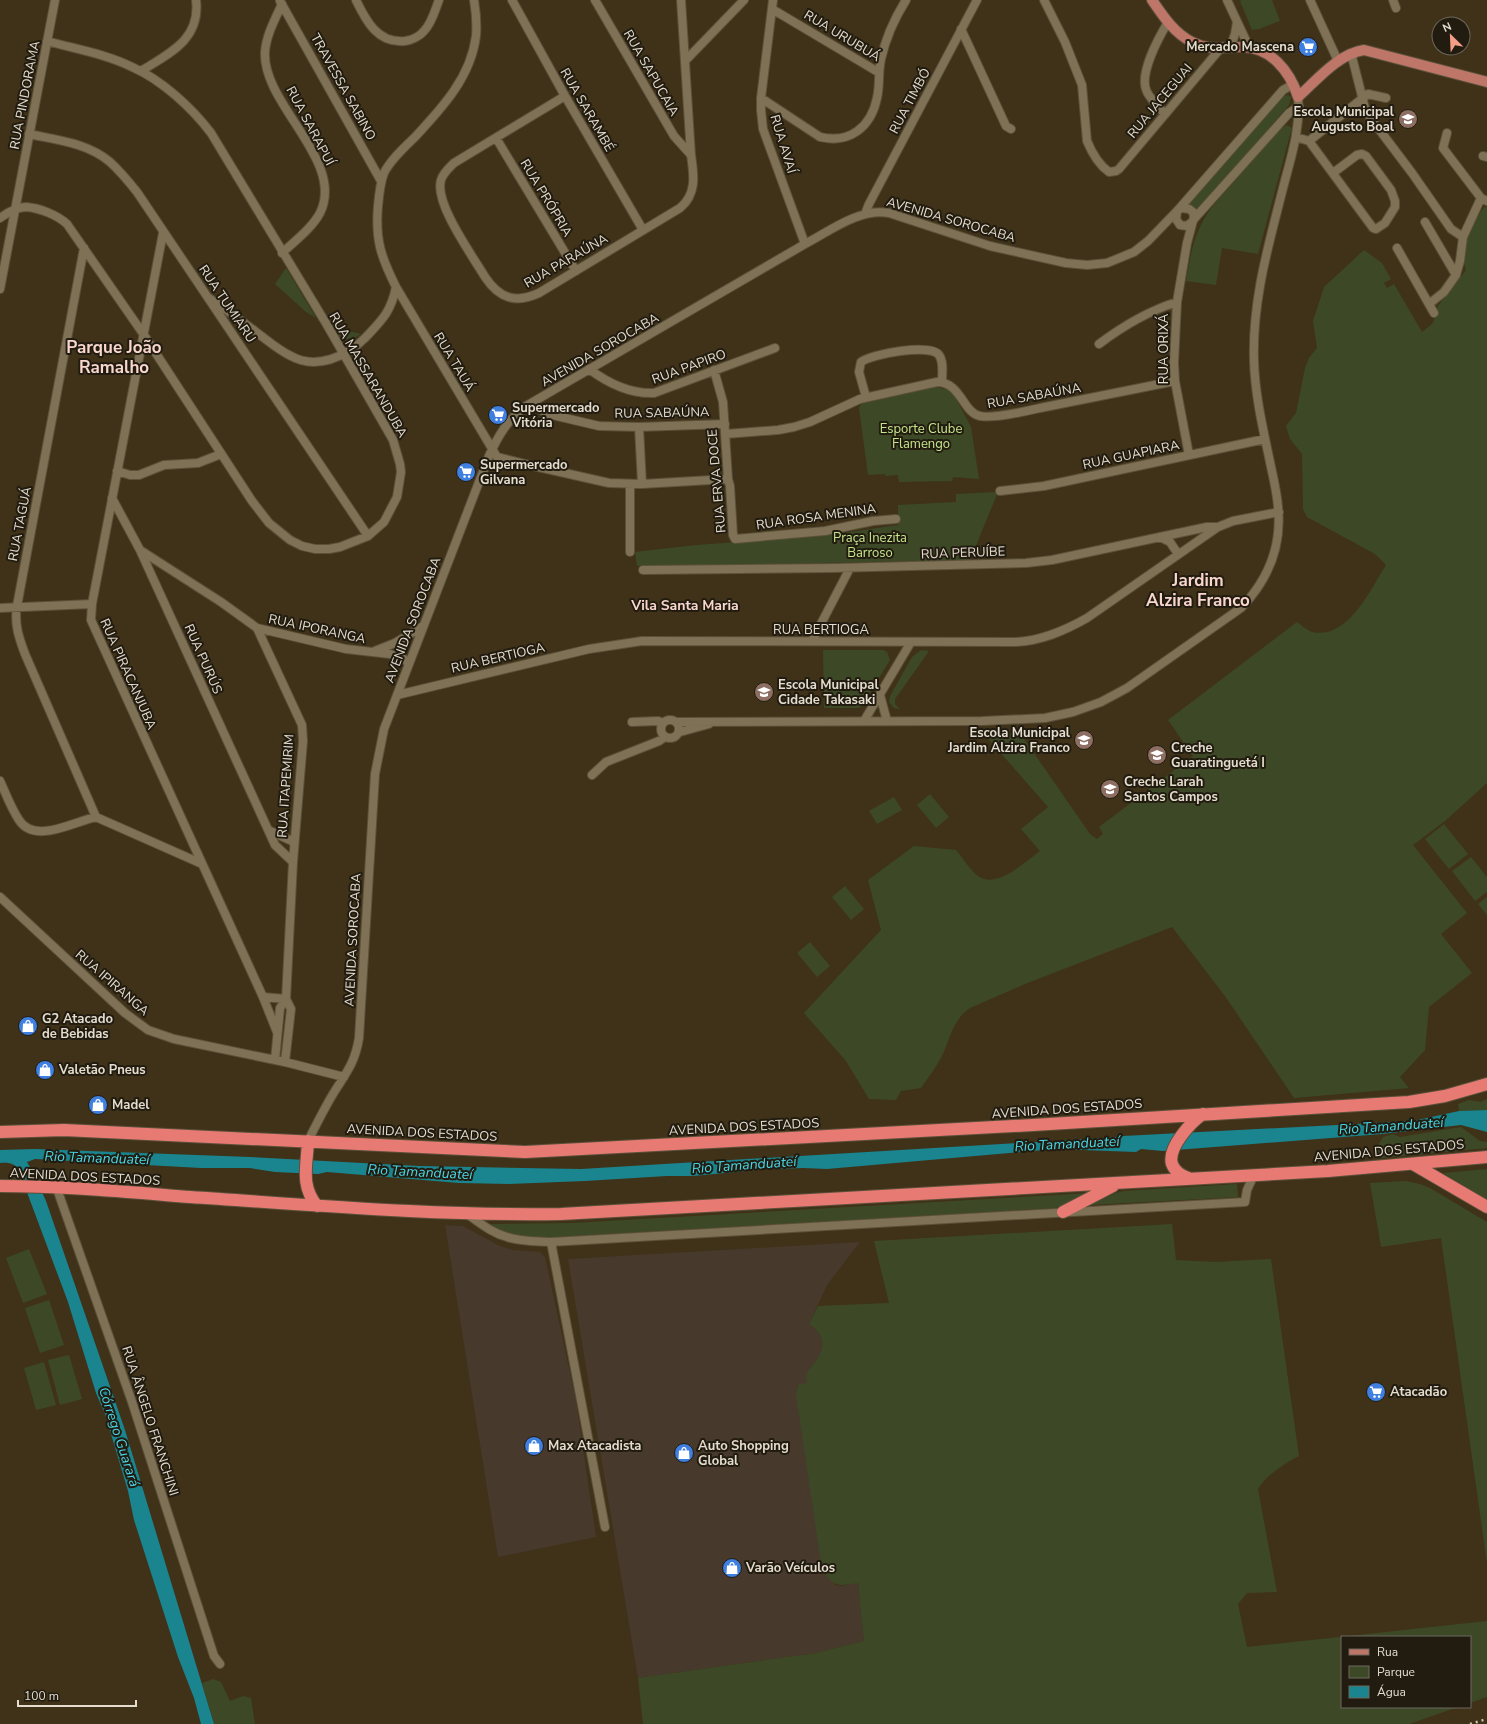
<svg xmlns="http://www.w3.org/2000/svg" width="1487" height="1724" font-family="'Nunito Sans',sans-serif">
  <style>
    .commercial { fill: #47392b }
    .green { fill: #3d4926 }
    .water { fill: #1a848f }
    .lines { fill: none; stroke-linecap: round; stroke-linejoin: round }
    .minor-casing { stroke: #5b503a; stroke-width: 10 }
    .major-casing { stroke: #5b503a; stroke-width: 12 }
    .highway-casing { stroke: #5b503a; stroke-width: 14 }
    .minor { stroke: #7f7155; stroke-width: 8 }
    .major { stroke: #be7668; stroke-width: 10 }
    .highway { stroke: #e87a74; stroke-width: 12 }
    .rail { stroke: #cec5b5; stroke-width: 2.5; stroke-dasharray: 2 4; stroke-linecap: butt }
    .labels { text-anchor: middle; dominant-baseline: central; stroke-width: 4; stroke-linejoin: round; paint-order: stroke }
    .street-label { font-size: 13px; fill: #e4dccd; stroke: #211b10 }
    .poi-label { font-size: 13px; font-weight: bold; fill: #e4dccd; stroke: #211b10; text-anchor: start }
    .park-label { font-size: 13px; fill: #c5e68c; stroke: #211b10 }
    .neighbourhood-label { font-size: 14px; font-weight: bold; fill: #f9d7ce; stroke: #211b10 }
    .water-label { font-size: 14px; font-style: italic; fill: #49d7e7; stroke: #211b10 }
    .district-label { font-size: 17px; font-weight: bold; fill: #f9d7ce; stroke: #211b10 }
  </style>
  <rect width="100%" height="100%" fill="#3f3218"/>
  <path class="commercial" d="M445,1225l18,1 37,20 13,4 27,2 5,5 31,143 20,137 -98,20z
    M860,1242l-33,43 -18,39 7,6 5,7 2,11 -2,8 -14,18 28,211 7,1 16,-4 6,59 -48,12 -178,25 -70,-419z"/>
  <path class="green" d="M1242,0h30l8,21 -21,8 -7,1 -12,-29z
    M1288,95l3,2 -2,8 -93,107 -8,-7 96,-109z
    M1287,125l5,3 -1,3 -33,123 -36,-6 -6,37 -30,-4c5,-28 8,-50 26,-74l68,-78z
    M1485,207h2v576l-42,38 -32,24 54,68 -26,21 31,39 -43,34 -4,43 -25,27 9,11 -115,10 -69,-102 -53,-69 -147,57 -55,24c-17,11 -20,31 -28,48 -6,11 -14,22 -21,32l-20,3 -5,9 -27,-1 -23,-38 -42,-48 77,-83 -13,-50 46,-34 42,4c7,8 14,20 22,26 18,14 48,-15 62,-25l-19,-22 27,-22 -65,-74h37l70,101 7,5 6,-5 -4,-7 94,-71 -25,-36 129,-98c4,3 10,8 15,10 36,8 58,-42 74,-67l-11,-11 -68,-37 -4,-8 -1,-55 -12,-15 -4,-13 10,-13 9,-45 4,-10 8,-10 -4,-27 11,-34 40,-37 18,13 9,16 -7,4 3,5 7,-4 28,48 11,-9 5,-17 28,-36c-1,-4 -3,-9 -2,-13 0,-14 10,-40 21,-50z
    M286,268l30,50 -10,-6 -31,-28z
    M332,327l29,7c-14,9 -20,5 -29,-7z
    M936,387l12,3 6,5 17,32 8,52 -26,-2 -1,4 -53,1 -1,-7 -13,1v-2l-17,1 -9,-67 2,-4z
    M998,492l-28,68 -239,5 -94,1 -2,-14 61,-7 127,-9 75,-11v-20l58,-3v-8z
    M823,650h60l4,2 3,8 -29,47 -3,1h-34z
    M921,650l8,1 -34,48v5l5,5 -6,-1 -5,-6 1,-6 22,-39z
    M930,794l19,23 -13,11 -19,-23z
    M894,797l8,13 -25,14 -8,-13z
    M1444,824l24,30 -19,15 -24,-30z
    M1471,857l16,20v15l-12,9 -23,-30z
    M845,886l19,23 -13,11 -19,-23z
    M1487,897v18l-9,-11z
    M810,942l20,24 -13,11 -20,-24z
    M1487,1099v11l-28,1 -1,-7 11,-4 12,2z
    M1461,1127l19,14 7,1v6l-105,10 -6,-9 7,-12 10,-3 7,3z
    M1487,1169v31l-44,-27z
    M1406,1181l14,3 10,4 57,34v341l-46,-325 -60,9 -11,-64z
    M1237,1184l1,13 -148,8 26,-12 8,-2z
    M1090,1193l-23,12 -12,3 -500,29c-21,1 -47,0 -65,-13l82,-1z
    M1172,1224l4,36 40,2 55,-3 28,197c-15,8 -32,18 -41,33l19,103 -30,1 -9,11 9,43 240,-26v76l-17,6v-66h-128v70h116l-49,17h-766l-5,-46 178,-25 48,-12 -6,-58c-21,3 -22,5 -36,-13l-26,-176 3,-10 8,-1 -1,-9c14,-18 27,-33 3,-50l9,-18 71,-3 -15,-62z
    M29,1249l18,45 -24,9 -17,-45z
    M49,1300l15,45 -24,8 -15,-45z
    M69,1355l13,44 -22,6 -12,-45z
    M44,1362l12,43 -20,5 -12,-42z
    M213,1679l8,3 9,19 13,-5 8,2 4,26h-41l-12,-41z"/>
  <path class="water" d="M1487,1110v22l-26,-7 -79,9 -219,17 -22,-2 -5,3 -81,-3 -228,20 -24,-1 -35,1 -75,7h-26l-82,5 -76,3 -50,-1 -132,-11 -9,2 -43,-2 -25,-4h-49l-166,-9 -8,3 8,14 11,25 79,229 89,294h-13l-7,-26 -16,-41 -44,-137 -6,-29 -23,-77 -9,-21 -28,-91 -49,-131c-4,-8 -10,-9 -19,-8v-13l35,-1 215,8 169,9 162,3 538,-32 4,-1 290,-15 46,-10z"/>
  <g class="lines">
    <g class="minor-casing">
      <path id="minor" d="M356,0c10,21 22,44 49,41 7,-1 15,-5 19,-10 8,-8 11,-21 15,-31
        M512,0l53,96 78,134
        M595,0l79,136 17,19
        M773,0l-12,98v12l2,19 42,115
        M1044,0l21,42 17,43 5,56c5,12 12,24 22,31l7,-1 3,-2 101,-120
        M1227,0l22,47
        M1310,0l28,61
        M1393,0l3,8
        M280,1l101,180
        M282,4c-7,15 -16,32 -17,48 -3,52 81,109 55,161 -8,15 -25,28 -38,40
        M772,9l106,63
        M961,29l45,97 5,3
        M1230,48l5,-14 2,-12
        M1351,53l15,59 46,61 39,56 12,8
        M685,61l59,-61
        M141,71c29,-18 60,-32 55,-71
        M565,96l-111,67c-5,5 -11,10 -13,17 -7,23 31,75 44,97 14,21 30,27 54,16l141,-85c17,-14 14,-33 11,-53l-10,-155
        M761,98l59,39c30,7 51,-10 57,-39 3,-12 1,-26 4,-39 5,-22 13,-40 25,-59
        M1165,114c-6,-7 -14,-14 -18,-22 -9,-17 12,-55 21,-70
        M1447,133l-4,15 38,50 6,3
        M29,134c28,6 59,9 81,28 10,9 19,20 27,30l231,344
        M1296,137l13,4 59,-47 18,4
        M496,138l80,133
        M1309,141l64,87 3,1 9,-6 10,-16v-6l-4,-11 -25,-34 -4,-2 -5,1 -24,18
        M1483,156l4,1
        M1178,210l4,-2 7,1 4,3 1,5 -7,26 -10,59 -3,61 1,18 14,74
        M1177,212l-1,7 4,6 7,1 6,-5
        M865,214l4,-10 108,-204
        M0,218c7,-5 17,-11 26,-11 14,1 31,8 41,17l77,111 108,166 17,22 21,17 12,6 13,3h14l11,-2 28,-11 16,-14 13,-25 4,-25 -1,-8 -7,-24 -66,-115 -116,-192c-19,-25 -49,-53 -79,-66 -26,-13 -57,-18 -85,-26
        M1194,219l95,-106 10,-7
        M1425,222l31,53
        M163,233l-71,371 -1,16 172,377 14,35
        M84,248l-67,358c-3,18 2,32 8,48l71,163
        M1397,248l37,65
        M396,287l101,170 28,7 84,19 33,1 86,-5
        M0,289l55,-289
        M209,298c16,11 32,22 47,34 11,8 22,18 35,24 25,14 55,1 74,-18 17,-18 26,-26 31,-51 -15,-30 -21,-47 -18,-81 1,-11 2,-23 6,-33 7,-14 21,-26 32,-37 26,-28 55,-59 60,-100 1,-12 0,-24 -2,-36
        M1429,304l15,-12 12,-17 4,-14 3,-24 18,-39
        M1099,344c24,-18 49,-33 78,-42
        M589,369c20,15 41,25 65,24l121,-45
        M714,370l9,32 5,77 2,7 3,49 2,4 90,-8 48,-10 23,-2
        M866,397l-7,-25 2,-10c10,-8 70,-19 78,-7 5,7 3,18 3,27
        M534,402l5,7 9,5 51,12 40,1 86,-3
        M639,427l3,57
        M726,434l52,-4 16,-3 16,-5 50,-23 77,-17c24,0 26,31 43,34 12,3 47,-5 60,-8 45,-9 90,-18 135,-27
        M117,471l13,4h9l25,-10 34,-2 23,-9
        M1000,491l44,-5 221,-47
        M112,498l28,52 135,295 18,17
        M1160,537l10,5 8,12
        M140,550l81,52 36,26 45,97 1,16 -10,121 -7,137 -6,9 -5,52
        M630,552v-68
        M643,570l191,-2 192,-5 26,-3 155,-33h11l15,-6 46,-9
        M0,608l92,-4
        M257,628l89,21 44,5 14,5 5,5
        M812,641l38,-73
        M375,651l20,-8 28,-17
        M397,695l192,-46 53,-8 373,1c26,-1 49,-11 72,-24l131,-91
        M880,695l7,26
        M661 729a9 9 0 1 1 18 0a9 9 0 1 1-18 0Z
        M864,721l47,-79
        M632,722l26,-1 5,2
        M676,722l306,-1 63,-3 28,-6 28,-10 26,-14 114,-80c27,-28 41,-62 37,-101 -1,-15 -5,-30 -8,-45 -7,-33 -15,-67 -16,-101 -2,-59 14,-114 28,-169 8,-32 19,-62 16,-95
        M680,732l29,-8
        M592,775l14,-13 53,-21 6,-4
        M0,781c6,13 11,27 19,39 16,25 56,1 77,-3l104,46
        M270,831l24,11
        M0,897l125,116 23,17 26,9 111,23 59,15
        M263,997l23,2
        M285,1062l6,-53 -5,-10
        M308,1141c8,-16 16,-32 25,-47 13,-21 22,-31 26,-56l16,-264 9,-45 105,-273c9,-20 19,-37 37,-50l279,-162c25,-13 54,-36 84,-31l101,33 76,17 21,2 20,-2 27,-11 14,-11 30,-31 105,-120 11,-6
        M56,1186l76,216 82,254 6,8
        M467,1214c13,9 25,19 40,23 14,5 30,4 44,5l694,-40 2,-12 7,-15
        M551,1242l54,285"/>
    </g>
    <g class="major-casing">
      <path id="major" d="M1152,0c11,16 22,33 40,42 17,9 30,5 48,5 30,-1 50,24 58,50 19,-17 40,-43 66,-47l123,32"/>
    </g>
    <g class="highway-casing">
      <path id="highway" d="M0,1132l64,-2 461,22 508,-27 376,-23 36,-6 42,-12
        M308,1141c-1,25 -8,44 9,65
        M1413,1164l74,43
        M1188,1178c-7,-3 -13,-6 -16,-14 -5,-16 19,-42 31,-50
        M0,1186c63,0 127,6 190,11 123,8 247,19 371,17l767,-43 159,-14
        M1063,1212l50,-26"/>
    </g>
    <use href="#minor" class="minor"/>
    <use href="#major" class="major"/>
    <use href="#highway" class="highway"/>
    <path class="rail" d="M1470,1724l17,-5"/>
  </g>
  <defs>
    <g id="supermarket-disc" transform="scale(1)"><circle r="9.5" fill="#3f7fe0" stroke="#211b10"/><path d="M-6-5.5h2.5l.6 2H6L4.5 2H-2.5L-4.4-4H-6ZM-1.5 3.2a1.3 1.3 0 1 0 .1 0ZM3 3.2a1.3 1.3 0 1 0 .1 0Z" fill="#fff"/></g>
    <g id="school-disc" transform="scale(1)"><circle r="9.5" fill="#8d6e63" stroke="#211b10"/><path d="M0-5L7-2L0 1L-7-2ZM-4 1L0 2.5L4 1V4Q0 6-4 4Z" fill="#fff"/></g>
    <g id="shop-disc" transform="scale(1)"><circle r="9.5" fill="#3f7fe0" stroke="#211b10"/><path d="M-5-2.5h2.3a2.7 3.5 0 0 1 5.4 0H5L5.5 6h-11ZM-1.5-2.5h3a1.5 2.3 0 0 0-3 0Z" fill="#fff"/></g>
  </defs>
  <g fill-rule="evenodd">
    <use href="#supermarket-disc" x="1308" y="47"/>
    <use href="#school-disc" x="1408" y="119"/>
    <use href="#supermarket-disc" x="498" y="415"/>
    <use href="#supermarket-disc" x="466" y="472"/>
    <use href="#school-disc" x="764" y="692"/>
    <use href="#school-disc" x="1084" y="740"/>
    <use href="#school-disc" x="1157" y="755"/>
    <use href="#school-disc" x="1110" y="789"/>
    <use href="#shop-disc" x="28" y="1026"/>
    <use href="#shop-disc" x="45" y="1070"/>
    <use href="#shop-disc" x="98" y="1105"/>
    <use href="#supermarket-disc" x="1376" y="1392"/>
    <use href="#shop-disc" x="534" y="1446"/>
    <use href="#shop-disc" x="684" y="1453"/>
    <use href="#shop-disc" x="732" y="1568"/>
  </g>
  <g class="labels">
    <g class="street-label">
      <text transform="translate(842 36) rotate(31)">RUA URUBUÁ</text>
      <text transform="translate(651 73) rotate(60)">RUA SAPUCAIA</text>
      <text transform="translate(343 87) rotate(61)">TRAVESSA SABINO</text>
      <text transform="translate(25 95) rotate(-79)">RUA PINDORAMA</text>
      <text transform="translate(910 101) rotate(-62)">RUA TIMBÓ</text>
      <text transform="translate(1160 101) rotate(-50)">RUA JACEGUAI</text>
      <text transform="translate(587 110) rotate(60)">RUA SARAMBÉ</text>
      <text transform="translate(310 126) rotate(62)">RUA SARAPUÍ</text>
      <text transform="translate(783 144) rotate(73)">RUA AVAÍ</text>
      <text transform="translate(546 198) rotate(59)">RUA PRÓPRIA</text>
      <text transform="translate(951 220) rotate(16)">AVENIDA SOROCABA</text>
      <text transform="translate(566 261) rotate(-30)">RUA PARAÚNA</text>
      <text transform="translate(227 304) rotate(56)">RUA TUMIARU</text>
      <text transform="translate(1164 349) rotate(-90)">RUA ORIXÁ</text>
      <text transform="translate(600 350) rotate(-30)">AVENIDA SOROCABA</text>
      <text transform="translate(454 362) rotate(59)">RUA TAUÁ</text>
      <text transform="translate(689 367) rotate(-20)">RUA PAPIRO</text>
      <text transform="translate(368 375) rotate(60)">RUA MASSARANDUBA</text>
      <text transform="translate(1034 396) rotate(-10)">RUA SABAÚNA</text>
      <text transform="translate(662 413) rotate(-1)">RUA SABAÚNA</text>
      <text transform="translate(1131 455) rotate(-12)">RUA GUAPIARA</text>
      <text transform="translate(717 481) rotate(-95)">RUA ERVA DOCE</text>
      <text transform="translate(816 517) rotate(-8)">RUA ROSA MENINA</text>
      <text transform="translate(20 524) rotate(-79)">RUA TAGUÁ</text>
      <text transform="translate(963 553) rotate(-2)">RUA PERUÍBE</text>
      <text transform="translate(413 620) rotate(-69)">AVENIDA SOROCABA</text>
      <text transform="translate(317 629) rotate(12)">RUA IPORANGA</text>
      <text x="821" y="630">RUA BERTIOGA</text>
      <text transform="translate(498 658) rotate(-13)">RUA BERTIOGA</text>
      <text transform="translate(203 659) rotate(66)">RUA PURÚS</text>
      <text transform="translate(128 674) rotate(66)">RUA PIRACANJUBA</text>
      <text transform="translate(286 786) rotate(-86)">RUA ITAPEMIRIM</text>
      <text transform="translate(353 940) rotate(-87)">AVENIDA SOROCABA</text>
      <text transform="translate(112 983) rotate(41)">RUA IPIRANGA</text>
      <text transform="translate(1067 1109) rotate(-4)">AVENIDA DOS ESTADOS</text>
      <text transform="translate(744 1127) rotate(-3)">AVENIDA DOS ESTADOS</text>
      <text transform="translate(422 1133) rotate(3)">AVENIDA DOS ESTADOS</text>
      <text transform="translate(1389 1151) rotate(-5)">AVENIDA DOS ESTADOS</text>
      <text transform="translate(85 1177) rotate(3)">AVENIDA DOS ESTADOS</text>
      <text transform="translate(150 1421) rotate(72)">RUA ÂNGELO FRANCHINI</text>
    </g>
    <g class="poi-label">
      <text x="1294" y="47" text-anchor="end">Mercado Mascena</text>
      <text x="1394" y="112" text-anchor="end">Escola Municipal<tspan x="1394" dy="15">Augusto Boal</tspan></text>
      <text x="512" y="408">Supermercado<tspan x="512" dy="15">Vitória</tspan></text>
      <text x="480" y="465">Supermercado<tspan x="480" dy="15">Gilvana</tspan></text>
      <text x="778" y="685">Escola Municipal<tspan x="778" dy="15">Cidade Takasaki</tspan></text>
      <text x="1070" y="733" text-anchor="end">Escola Municipal<tspan x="1070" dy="15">Jardim Alzira Franco</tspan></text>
      <text x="1171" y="748">Creche<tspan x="1171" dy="15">Guaratinguetá I</tspan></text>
      <text x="1124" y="782">Creche Larah<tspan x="1124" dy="15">Santos Campos</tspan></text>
      <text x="42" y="1019">G2 Atacado<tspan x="42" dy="15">de Bebidas</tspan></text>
      <text x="59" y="1070">Valetão Pneus</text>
      <text x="112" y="1105">Madel</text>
      <text x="1390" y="1392">Atacadão</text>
      <text x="548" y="1446">Max Atacadista</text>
      <text x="698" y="1446">Auto Shopping<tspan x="698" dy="15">Global</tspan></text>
      <text x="746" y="1568">Varão Veículos</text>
    </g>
    <g class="park-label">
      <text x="921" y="429">Esporte Clube<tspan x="921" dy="15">Flamengo</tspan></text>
      <text x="870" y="538">Praça Inezita<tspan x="870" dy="15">Barroso</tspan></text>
    </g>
    <g class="neighbourhood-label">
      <text x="685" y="605">Vila Santa Maria</text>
    </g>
    <g class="water-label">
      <text transform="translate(1391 1126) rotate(-4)">Rio Tamanduateí</text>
      <text transform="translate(1067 1144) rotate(-3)">Rio Tamanduateí</text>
      <text transform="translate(97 1158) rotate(2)">Rio Tamanduateí</text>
      <text transform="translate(744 1165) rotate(-4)">Rio Tamanduateí</text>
      <text transform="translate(420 1172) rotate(3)">Rio Tamanduateí</text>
      <text transform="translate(119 1437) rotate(72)">Córrego Guarará</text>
    </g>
    <g class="district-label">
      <text x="114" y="347">Parque João<tspan x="114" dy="20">Ramalho</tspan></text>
      <text x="1198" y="580">Jardim<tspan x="1198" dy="20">Alzira Franco</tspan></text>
    </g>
  </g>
  <rect x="1341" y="1636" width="130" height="72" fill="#211b10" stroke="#6f685c"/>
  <rect x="1349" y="1649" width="20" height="6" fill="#be7668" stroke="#6f685c"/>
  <text x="1377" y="1656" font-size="12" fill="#e4dccd">Rua</text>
  <rect x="1349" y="1666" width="20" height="12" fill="#3d4926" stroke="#6f685c"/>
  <text x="1377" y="1676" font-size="12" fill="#e4dccd">Parque</text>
  <rect x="1349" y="1686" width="20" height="12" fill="#1a848f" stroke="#6f685c"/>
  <text x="1377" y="1696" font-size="12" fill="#e4dccd">Água</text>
  <g transform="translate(1451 36) rotate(336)"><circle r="19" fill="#211b10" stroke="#6f685c"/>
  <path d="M0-3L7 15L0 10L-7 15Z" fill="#f49e88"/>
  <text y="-6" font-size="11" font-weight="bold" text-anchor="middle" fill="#e4dccd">N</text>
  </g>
  <path d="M18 1700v6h118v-6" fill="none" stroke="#e4dccd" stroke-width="2"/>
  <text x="24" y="1700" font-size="12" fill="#e4dccd" stroke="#211b10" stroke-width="3" paint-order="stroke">100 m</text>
</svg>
